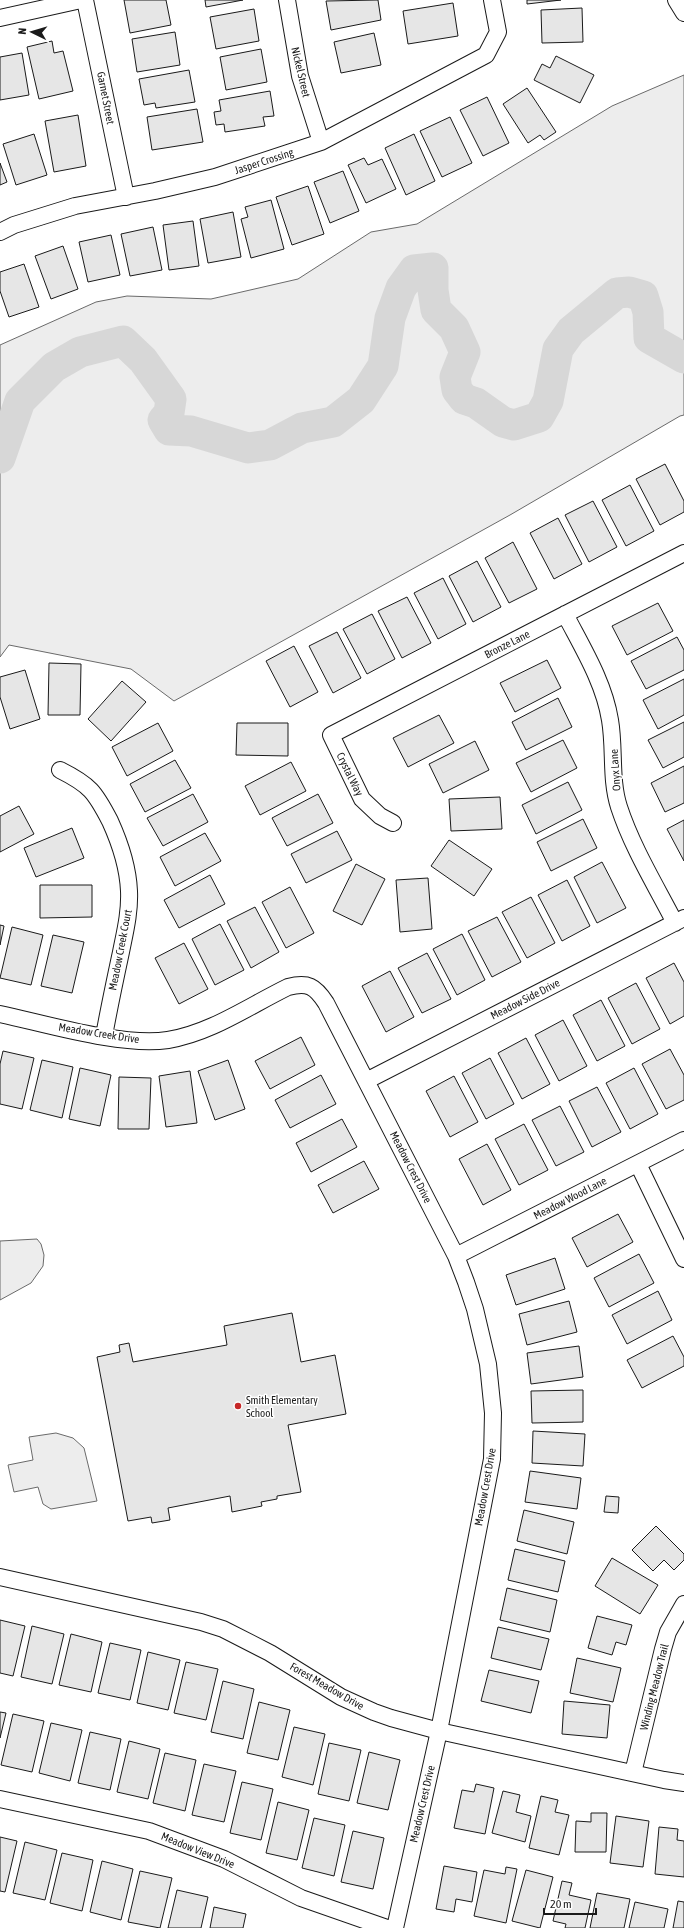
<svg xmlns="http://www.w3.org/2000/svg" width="684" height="1928" font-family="'Asap Condensed',sans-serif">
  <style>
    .built { fill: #ededed; stroke: #6a6a6a }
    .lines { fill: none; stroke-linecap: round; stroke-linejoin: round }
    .river { stroke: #d7d7d7; stroke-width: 31 }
    .building { fill: #e6e6e6; stroke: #1a1a1a }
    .street-casing { stroke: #1a1a1a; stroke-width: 18 }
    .street { stroke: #fff; stroke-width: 16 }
    .poi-dot { fill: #c62828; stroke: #fff; stroke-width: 1.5 }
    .labels { text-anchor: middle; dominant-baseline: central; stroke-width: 3; stroke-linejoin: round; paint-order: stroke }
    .street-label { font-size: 11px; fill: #1a1a1a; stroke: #fff }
    .poi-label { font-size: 11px; fill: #1a1a1a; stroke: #fff; text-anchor: start }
  </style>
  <rect width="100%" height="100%" fill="#fff"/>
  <path class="built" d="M684,75v340l-4,1 -170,99 -336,186 -43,-32 -122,-24 -9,12v-312l96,-43 31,-6 84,3 87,-20 73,-47 46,-8 195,-118z
    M37,1239l4,5 3,11 -1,11 -12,17 -31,17v-59z
    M56,1433l17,5 11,10 13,53 -46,8 -8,-5 -5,-17 -24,5 -6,-27 25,-5 -4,-23z"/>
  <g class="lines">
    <path class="river" d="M0,458l20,-57 34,-34 26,-15 43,-11 20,19 28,39 -2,14 -6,7 6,10 22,1 57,17 22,-3 32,-17 31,-6 28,-22 22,-34 7,-48 11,-30 13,-18 19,-2v22l3,20 18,18 11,24 -10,25 2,13 7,9 12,4 27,19 11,3 25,-8 9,-16 10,-52 13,-18 46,-38 12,-1 14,4 5,16 1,26 35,20"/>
  </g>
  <path class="building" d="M124,0h42l5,25 -41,8z
    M205,0h38l-37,7z
    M378,0l3,20 -50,10 -5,-29z
    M527,0h34l-34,4z
    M453,3l5,33 -50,8 -5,-33z
    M582,8l1,34 -41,1 -1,-33z
    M254,9l5,32 -43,8 -6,-32z
    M175,32l5,33 -43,7 -5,-33z
    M374,33l7,32 -40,8 -7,-31z
    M52,41l2,12 9,-2 10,40 -34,8 -12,-52z
    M261,49l6,33 -41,8 -6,-33z
    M22,53l7,42 -29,5v-43z
    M556,56l38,19 -14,28 -46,-23 8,-16 8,4z
    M189,70l6,32 -39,6 -1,-5 -11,2 -5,-26z
    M527,88l29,44 -12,8 -4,-5 -12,8 -25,-39z
    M270,91l4,25 -11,1 2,9 -40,6 -1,-8 -8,1 -2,-13 7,-1 -2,-11z
    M487,97l22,46 -26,13 -23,-46z
    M197,109l6,33 -51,8 -5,-33z
    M78,115l8,51 -32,6 -9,-51z
    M450,117l22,46 -30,14 -22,-46z
    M34,134l13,41 -31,10 -13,-41z
    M414,134l21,47 -29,14 -21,-47z
    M364,158l4,7 14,-6 14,30 -30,14 -18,-38z
    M0,163l7,19 -7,3z
    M343,171l16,40 -29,12 -16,-41z
    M308,186l16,48 -32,11 -16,-48z
    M271,200l13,49 -33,9 -10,-39 7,-2 -3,-10z
    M233,212l8,45 -33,6 -8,-44z
    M193,221l6,45 -30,4 -6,-45z
    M153,227l9,43 -32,6 -9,-42z
    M111,235l9,40 -32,7 -9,-40z
    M63,246l15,43 -27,10 -16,-43z
    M24,264l15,43 -30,10 -9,-26v-19z
    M665,464l19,37v11l-24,13 -24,-46z
    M630,485l24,46 -28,15 -24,-46z
    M593,501l24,46 -28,15 -24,-47z
    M558,518l24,46 -28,15 -24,-46z
    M513,542l24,47 -28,14 -24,-45z
    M477,561l24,46 -28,15 -24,-46z
    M443,578l23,46 -28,15 -24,-46z
    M407,597l24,46 -29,15 -24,-47z
    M658,603l15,28 -46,24 -15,-29z
    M372,614l23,45 -28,15 -24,-45z
    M337,632l24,46 -28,15 -24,-47z
    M677,637l7,13v20l-38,19 -15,-28z
    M294,646l24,46 -28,15 -24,-46z
    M547,660l14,28 -46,24 -15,-29z
    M49,663l32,1 -1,51h-32z
    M25,670l15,49 -30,10 -10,-32v-20z
    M684,679v36l-26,14 -15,-29z
    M122,681l24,21 -35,39 -23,-22z
    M558,698l14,29 -46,23 -14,-28z
    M439,715l15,28 -46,24 -15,-29z
    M684,722v35l-21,11 -15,-28z
    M158,723l15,28 -46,25 -15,-29z
    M237,723h51v33l-52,-1z
    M563,740l14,28 -46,24 -15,-29z
    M475,741l14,29 -46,23 -14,-29z
    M175,760l16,28 -46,24 -15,-28z
    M291,762l15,29 -46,24 -15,-29z
    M684,766v37l-19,9 -14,-29z
    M568,782l14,28 -46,24 -14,-29z
    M193,794l15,28 -45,24 -16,-28z
    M318,794l15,29 -46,23 -15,-28z
    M500,797l2,32 -51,2 -2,-32z
    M19,806l15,28 -34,18v-36z
    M583,819l14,29 -46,23 -14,-29z
    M684,820v41l-17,-32z
    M72,828l12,30 -48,19 -12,-29z
    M337,831l15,29 -46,23 -15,-29z
    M205,833l16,28 -46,25 -15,-29z
    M449,840l43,29 -18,27 -43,-30z
    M602,862l24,46 -29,15 -23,-46z
    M356,864l29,15 -23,46 -29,-14z
    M210,875l15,29 -46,24 -15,-28z
    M428,878l4,51 -32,3 -4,-52z
    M567,880l23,46 -28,15 -24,-46z
    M40,885h52v32l-52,1z
    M290,887l24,46 -28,15 -24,-46z
    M531,897l24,46 -28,15 -25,-46z
    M255,907l24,45 -28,16 -24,-47z
    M497,917l24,45 -29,15 -24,-46z
    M220,924l24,46 -29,15 -23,-46z
    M0,925l4,1 -4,19z
    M12,927l31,8 -12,50 -31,-7z
    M462,934l23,46 -28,15 -24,-46z
    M53,935l31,7 -12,51 -31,-7z
    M184,943l24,46 -29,15 -24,-46z
    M427,953l24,46 -29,14 -24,-45z
    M674,963l10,19v34l-14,8 -24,-46z
    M390,971l24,46 -28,15 -24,-46z
    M636,983l24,46 -28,15 -24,-46z
    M601,1000l24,46 -28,15 -24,-46z
    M563,1020l24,46 -28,15 -24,-46z
    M301,1037l14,28 -45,24 -15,-28z
    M526,1038l24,46 -28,15 -24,-46z
    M670,1049l14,26v25l-18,9 -24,-45z
    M3,1051l31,7 -12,51 -22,-5v-40z
    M490,1058l24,46 -28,15 -24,-46z
    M42,1060l31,7 -11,51 -32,-8z
    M228,1060l17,49 -30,11 -17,-49z
    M80,1068l31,7 -11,51 -31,-7z
    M634,1068l24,46 -28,15 -24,-46z
    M190,1071l7,52 -31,4 -7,-51z
    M321,1075l15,29 -46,24 -15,-28z
    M454,1076l24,46 -28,15 -24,-46z
    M119,1077l32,1 -2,51h-31z
    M597,1087l24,45 -29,15 -23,-46z
    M560,1106l24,46 -28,14 -24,-46z
    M342,1119l15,28 -46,25 -15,-29z
    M524,1124l24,46 -29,15 -24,-46z
    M487,1144l24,46 -28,15 -24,-46z
    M364,1161l15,28 -46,24 -15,-28z
    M618,1214l15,28 -46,25 -15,-29z
    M639,1254l15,29 -45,24 -15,-29z
    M555,1258l10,31 -49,16 -10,-30z
    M658,1291l14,29 -45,24 -15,-29z
    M569,1301l8,31 -50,13 -8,-31z
    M292,1313l9,49 34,-7 11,59 -58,11 13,67 -24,4v3l-16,3 1,4 -30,6 -2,-16 -62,12 2,12 -18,3 -1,-6 -23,4 -31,-164 23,-5 -1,-7 10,-2 4,19 94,-17 -3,-19z
    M673,1336l11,21v9l-42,22 -15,-28z
    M579,1346l4,31 -52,7 -4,-31z
    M583,1390v32l-51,1 -1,-32z
    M533,1431l52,3 -2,32 -51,-3z
    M530,1471l51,7 -4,31 -52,-7z
    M606,1496l13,1 -1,16 -14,-1z
    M524,1510l50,12 -7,32 -50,-13z
    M656,1526l28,28v6l-10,10 -10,-10 -11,11 -21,-21z
    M515,1549l50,12 -7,31 -50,-12z
    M612,1558l46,27 -18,29 -45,-28z
    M507,1588l50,12 -7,32 -50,-12z
    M597,1616l35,9 -6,20 -10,-3 -4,13 -24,-7z
    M0,1620l25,6 -12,50 -13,-3z
    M32,1626l32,8 -12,50 -31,-7z
    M498,1627l51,12 -8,31 -50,-12z
    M71,1634l31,8 -11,50 -32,-7z
    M110,1643l31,7 -11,50 -32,-7z
    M148,1652l32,8 -12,50 -31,-7z
    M577,1658l44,10 -8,34 -43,-9z
    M186,1662l32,7 -12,51 -32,-7z
    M489,1670l50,11 -8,32 -50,-12z
    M223,1681l31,8 -11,50 -32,-7z
    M564,1701l46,4 -3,33 -45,-4z
    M259,1702l31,8 -12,50 -31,-7z
    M0,1712l6,1 -6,25z
    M13,1714l31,7 -12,51 -31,-7z
    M51,1723l31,7 -12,51 -31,-8z
    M294,1727l31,7 -12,51 -31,-8z
    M90,1732l31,7 -11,51 -32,-7z
    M129,1741l31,8 -12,50 -31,-7z
    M329,1743l32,7 -12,51 -31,-7z
    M369,1752l31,8 -12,50 -31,-7z
    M165,1753l31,7 -11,51 -32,-8z
    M204,1764l32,7 -12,51 -32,-7z
    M242,1782l31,7 -12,51 -31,-7z
    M476,1784l18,4 -9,46 -31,-6 8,-38 12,2z
    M503,1791l17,4 -4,17 15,4 -6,26 -33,-9z
    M541,1796l17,4 -3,12 14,3 -10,40 -30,-7z
    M278,1802l31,8 -12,50 -31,-7z
    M591,1813h16l-1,39h-31l1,-31 15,1z
    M616,1816l33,5 -6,46 -33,-4z
    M314,1818l31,7 -11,51 -32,-8z
    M659,1827l19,2 -1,11 7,1v36l-29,-3z
    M353,1831l31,7 -11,51 -32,-7z
    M0,1837l17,4 -12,51 -5,-1z
    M25,1842l32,8 -12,50 -32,-7z
    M62,1853l31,7 -11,51 -32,-8z
    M102,1861l31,8 -12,51 -31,-8z
    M444,1866l33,6 -5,30 -16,-3 -2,13 -18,-3z
    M506,1867l11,2 -11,54 -32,-7 10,-46 21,4z
    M526,1870l27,7 -13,51 -28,-7z
    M140,1871l32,7 -12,50 -32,-6z
    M562,1881l10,2 -3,12 22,5 -6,28h-20l1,-4 -13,-3z
    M177,1890l31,7 -7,31h-33z
    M597,1893l33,6 -6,29h-34z
    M678,1901l6,1v26h-11z
    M635,1902l33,7 -4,19h-35z
    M214,1907l32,7 -3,14h-33z"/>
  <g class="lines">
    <g class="street-casing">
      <path id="street" d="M85,0l41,197
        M287,0l13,76 21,66
        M676,0l8,13
        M0,18l81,-18
        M0,232l14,-7 61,-19 80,-15 60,-14 106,-35 165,-87 12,-23 -6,-32
        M565,614c17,33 39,68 45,106 5,29 0,59 9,87 13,40 37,79 56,116
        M60,770c30,15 35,22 50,51 10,22 18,46 19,70 1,21 -4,41 -8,61 -6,28 -12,56 -17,84
        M393,823l-13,-7 -18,-17 -31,-64 353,-182
        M0,1014c47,10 122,33 168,26 43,-7 81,-34 120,-53 20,-5 27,-1 38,16l130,253 10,26 9,27 13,55 5,49 -1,46 -53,272 -44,197
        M366,1081l318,-163
        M638,1164l46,95
        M456,1256l228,-116
        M0,1577l201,45 22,7 47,24 71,44 33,15 17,6 48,13 225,49 20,3
        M633,1773l30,-124 5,-17 16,-28
        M0,1799l149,32 75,28 77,39 86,30"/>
    </g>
    <use href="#street" class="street"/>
  </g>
  <circle class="poi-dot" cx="238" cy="1406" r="4"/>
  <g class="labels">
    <g class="street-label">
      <text transform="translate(301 72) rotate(77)">Nickel Street</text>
      <text transform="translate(106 98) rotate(79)">Garnet Street</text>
      <text transform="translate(264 161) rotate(-18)">Jasper Crossing</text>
      <text transform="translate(507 644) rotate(-27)">Bronze Lane</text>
      <text transform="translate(615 770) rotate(-94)">Onyx Lane</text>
      <text transform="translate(350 774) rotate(64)">Crystal Way</text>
      <text transform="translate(120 950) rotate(-79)">Meadow Creek Court</text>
      <text transform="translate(525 999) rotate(-27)">Meadow Side Drive</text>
      <text transform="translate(99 1033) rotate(9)">Meadow Creek Drive</text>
      <text transform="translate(411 1167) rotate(63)">Meadow Crest Drive</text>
      <text transform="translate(570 1198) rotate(-27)">Meadow Wood Lane</text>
      <text transform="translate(485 1487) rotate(-80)">Meadow Crest Drive</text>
      <text transform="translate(327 1686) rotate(30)">Forest Meadow Drive</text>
      <text transform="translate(654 1687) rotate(-76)">Winding Meadow Trail</text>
      <text transform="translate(422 1804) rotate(-77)">Meadow Crest Drive</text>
      <text transform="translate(198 1850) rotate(22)">Meadow View Drive</text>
    </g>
    <g class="poi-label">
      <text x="246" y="1400">Smith Elementary<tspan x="246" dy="13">School</tspan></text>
    </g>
  </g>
  <g transform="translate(32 32) rotate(275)" stroke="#ffffff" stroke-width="3" paint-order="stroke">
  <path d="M0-3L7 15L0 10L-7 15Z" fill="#1a1a1a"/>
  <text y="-6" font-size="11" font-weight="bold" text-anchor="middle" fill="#1a1a1a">N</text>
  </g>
  <path d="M544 1908v6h52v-6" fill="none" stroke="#1a1a1a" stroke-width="2"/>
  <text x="550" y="1908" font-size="12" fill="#1a1a1a" stroke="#ffffff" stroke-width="3" paint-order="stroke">20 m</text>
</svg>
